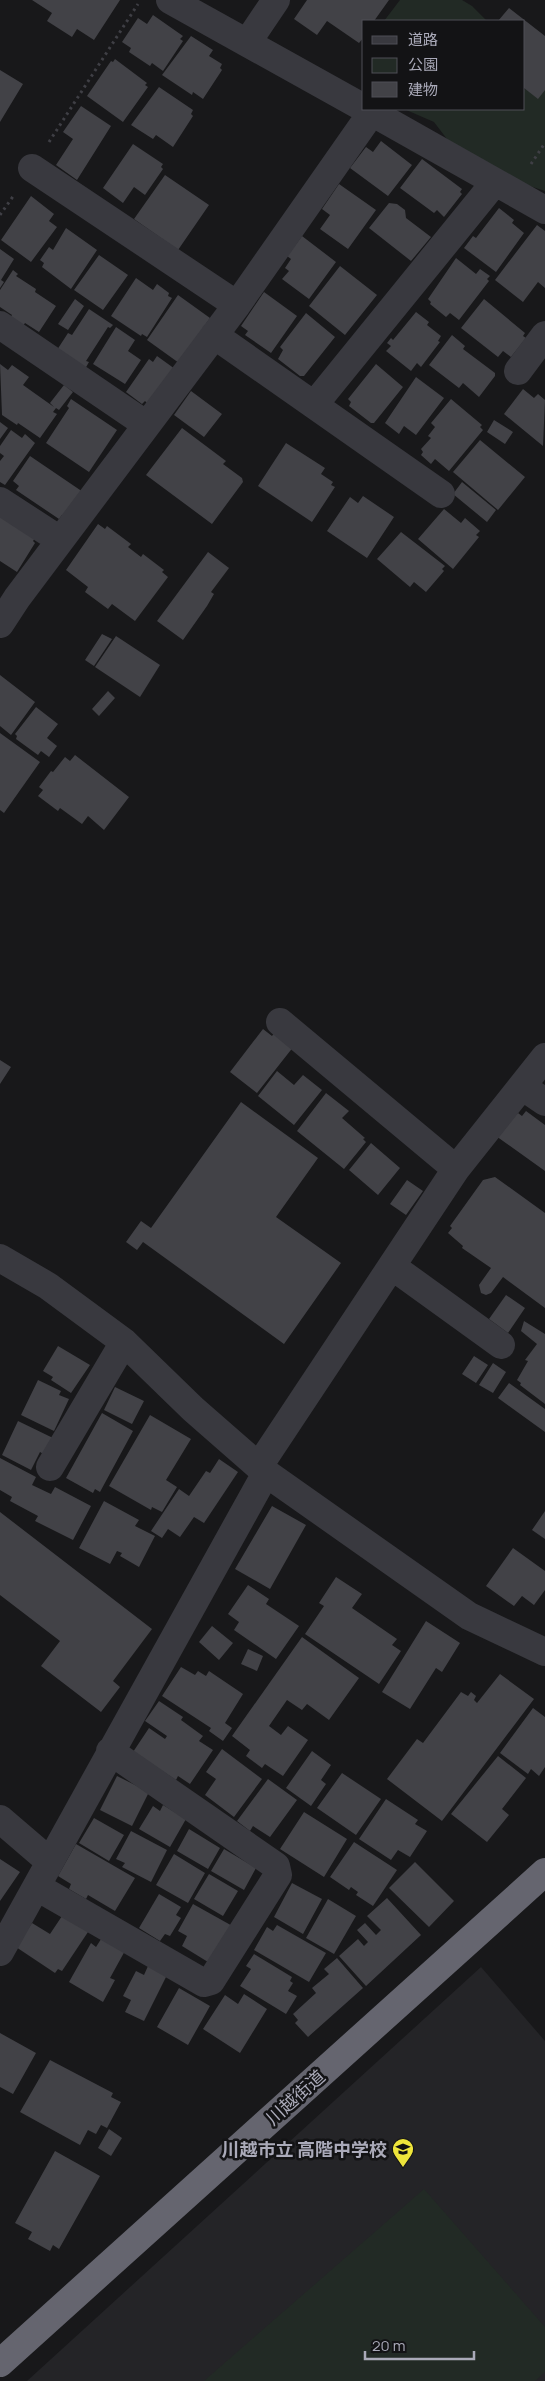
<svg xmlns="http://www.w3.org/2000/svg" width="545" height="2381" font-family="Manrope,'Noto Sans JP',sans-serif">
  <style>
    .built { fill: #242427 }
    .green { fill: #222a25 }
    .building { fill: #424247 }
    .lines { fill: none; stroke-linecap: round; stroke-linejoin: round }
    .path { stroke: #3f3f45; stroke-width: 3; stroke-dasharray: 2.5 4; stroke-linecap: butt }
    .minor { stroke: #39393f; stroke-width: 28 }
    .highway { stroke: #65656f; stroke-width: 28 }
    .labels { text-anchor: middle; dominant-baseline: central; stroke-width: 5; stroke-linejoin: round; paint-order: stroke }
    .street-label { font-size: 18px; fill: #aaaab9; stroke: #131315 }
    .poi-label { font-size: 18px; font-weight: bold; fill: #aaaab9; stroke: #131315; text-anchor: end }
  </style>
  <rect width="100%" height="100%" fill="#18181a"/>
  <path class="built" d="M481,1967l64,74v340h-518z"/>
  <path class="green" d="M400,0h62l10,6 14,14 -102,1z
    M545,72v119l-24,-8 -71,-40 -16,-21 -30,-13h120v-19z
    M424,2189l121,138v45l-10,9h-331z"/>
  <path class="building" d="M32,0h88l-26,40 -17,-11 -5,8 -25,-16 5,-8z
    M307,0h82l-15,21h-10v16l-5,6 -32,-22 -10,14 -23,-16z
    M509,8l36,28v54l-7,9 -14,-11v-67h-26z
    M153,15l30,21 -3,3 3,2 -20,30 -11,-8 -2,3 -21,-14 2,-4 -9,-6 16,-24 9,6z
    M191,36l22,14 -4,6 13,8 -2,4 2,2 -19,29 -10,-7 -1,3 -30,-20z
    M115,59l32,24 -2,2 3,2 -25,35 -36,-26 24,-35 2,1z
    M0,70l23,14 -23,38z
    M159,87l34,23 -2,4 2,2 -20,31 -17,-12 -3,4 -22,-14z
    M81,106l30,20 -34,54 -21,-15 17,-26 -10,-7z
    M381,141l31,24 -24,31 -38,-28 16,-21 7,5z
    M133,144l30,20 -2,3 2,2 -18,26 -11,-8 -11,16 -20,-15z
    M422,159l40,30 -2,3 2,2 -18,23 -7,-7 -3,3 -34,-25z
    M165,175l44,30 -31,45 -44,-31z
    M339,184l37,26 -28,39 -28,-20 10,-14 -8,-6z
    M31,196l23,18 -5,7 8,6 -26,35 -30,-22z
    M389,203l8,1 8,6 1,8 25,19 -20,24 -42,-33z
    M499,208l15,12 -2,3 12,10 -28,39 -32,-24 9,-12 3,2z
    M537,225l8,6v57l-7,-6 -15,20 -28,-22z
    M66,228l31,22 -26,39 -29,-22 2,-4 -4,-3 9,-13 4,3z
    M302,236l34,26 -27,37 -27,-20 7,-8 -4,-3 6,-9 -4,-3z
    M0,249l14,10 -13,21 3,2 -4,6z
    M99,255l29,20 -25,35 -29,-20z
    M456,258l20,16 4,-5 10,7 -3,3 2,2 -30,39 -9,-7 -4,4 -16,-13 1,-2 -3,-3z
    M340,266l37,29 -32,40 -36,-29z
    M13,270l5,4 -2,2 20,13 -1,3 21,14 -17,26 -14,-9 -2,3 -13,-8 2,-3 -12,-8v-17z
    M136,278l17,12 4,-6 12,9 -1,3 4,2 -25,39 -5,-3 -1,2 -30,-20z
    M264,292l33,24 -26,37 -26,-18 3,-4 -7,-5z
    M178,295l32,23 -31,45 -32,-23z
    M75,299l9,7 -16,24 -10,-6z
    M484,299l41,34 -2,3 3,2 -15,19 -8,-6 -5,6 -37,-29z
    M89,309l24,16 -3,3 -2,-1 -22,34 3,1 -4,7 -28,-19 11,-17 4,2z
    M416,312l13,10 -2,3 14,11 -3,5 2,1 -19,25 -4,-4 -6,8 -25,-20 5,-5 -4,-3 4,-5 2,2z
    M306,313l29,24 -31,39h-4l-22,-17 5,-9 -3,-3z
    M116,327l19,13 -7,11 13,9 -16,24 -32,-20z
    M452,335l13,11 -2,3 32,24v3l-16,21 -16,-14 -4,5 -30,-23z
    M157,356l18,13 -27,35 -3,-3 -3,3 -16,-12 23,-33 4,3z
    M0,364l8,6 4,-5 17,12 -6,8 31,22 -4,-4 14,-18 9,7 -14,18 -3,-2 -3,4 4,2 -17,24 -22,-15 -1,2 -15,-10z
    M376,364l27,23 -29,36h-3l-22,-17 2,-4 -3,-3z
    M416,377l28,21 -28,37 -12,-9 -5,8 -14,-11z
    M523,389l11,9 4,-4 7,6 -2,46 -39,-32z
    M191,391l31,23 -18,23 -30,-22z
    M71,399l46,31 -28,42 -43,-29 23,-35 -2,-2z
    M451,399l31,26 -2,2 3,3 -34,41 -14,-12 -4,5 -10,-9 2,-3 -2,-3 10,-11 -3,-2 7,-9 -4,-4z
    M494,420l19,12 -8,12 -18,-12z
    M0,422l8,6 -8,11z
    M182,428l44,33 -3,3 19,14 1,4 -31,42 -66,-49z
    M11,430l11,8 3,-4 10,9 -30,42 -5,-3v-21l4,-5 -4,-3v-7z
    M480,440l45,37 -27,33 -45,-38z
    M286,443l39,25 -4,6 12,8 -2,3 4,2 -23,35 -54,-36z
    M30,456l53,36 -17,25 -4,-2 -3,4 -43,-29 3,-4 -6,-5z
    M462,482l34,28 -9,12 -34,-28z
    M363,496l31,21 -27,41 -40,-27 23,-34 8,6z
    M444,509l17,14 4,-5 15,13 -4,4 3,2 -26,32 -35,-30z
    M0,515l35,23 -2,3 2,2 -18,29 -17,-11z
    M98,524l7,5 2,-3 24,18 -3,3 13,10 2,-3 21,16 -2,2 6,5 -33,44 -23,-17 -4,5 -23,-17 3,-5 -22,-17z
    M401,532l44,34 -3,3 2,2 -18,21 -12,-10 -4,5 -33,-28z
    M208,552l21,16 -18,24 3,2 -7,12 -24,34 -26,-19z
    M102,634l10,5 -18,27 -9,-6z
    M116,636l44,29 -20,32 -45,-30z
    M0,675l35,27 -24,33 -11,-9z
    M108,691l7,7 -16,18 -7,-7z
    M36,707l22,17 -11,14 10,8 -8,11 -8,-6 -3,4 -22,-16 1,-3 -2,-2z
    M0,733l40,29 -36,51 -4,-3z
    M75,755l54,42 -25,33 -16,-14 -6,8 -22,-16 -2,3 -20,-15 5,-6 -4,-3 12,-16 2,1 12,-15 5,4z
    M263,1029l9,7 3,-4 19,14 -37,47 -27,-21z
    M0,1060l11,7 -11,17z
    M277,1071l17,14 9,-10 19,15 -28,35 -36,-29z
    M326,1093l23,18 -7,7 23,20 -2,1 3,3 -22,27 -47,-38z
    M241,1102l77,56 -42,59 65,46 -57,81 -141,-102 -6,8 -11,-8 15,-21 10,7z
    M526,1111l19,14v46l-49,-35 22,-23 4,3z
    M371,1143l29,25 -22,27 -29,-25z
    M495,1177l50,36v95l-42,-31 -12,16 -5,2 -5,-2 -2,-8 12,-17 -29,-20 1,-2 -15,-13 4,-5 -2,-2 33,-46z
    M407,1180l16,11 -17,24 -16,-11z
    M506,1295l19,13 -17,25 -19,-14z
    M524,1321l21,13v70l-25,-19 1,-2 -4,-3 11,-19 -3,-1 12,-16 -16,-13z
    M58,1346l32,19 -19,28 -20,-13 2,-3 -10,-6z
    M474,1356l14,9 -12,18 -14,-9z
    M493,1363l13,9 -13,21 -14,-8z
    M38,1380l23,11 -2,4 10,4 -15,32 -33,-16z
    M509,1383l36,26v23l-47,-34z
    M115,1387l29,14 -12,23 -28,-14z
    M102,1413l31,18 -33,61 -5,-3 -2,4 -27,-15z
    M150,1415l41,24 -25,41 11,7 -15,25 -10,-5 -1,3 -42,-24z
    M18,1421l35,17 -8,17 -5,-3 -9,18 -29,-15z
    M0,1458l36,19 -4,8 19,9 4,-7 36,19 -18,34 -38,-19 3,-5 -28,-15 2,-4 -12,-7z
    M219,1459l19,13 -34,51 -10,-6 -14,20 -12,-8 -6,9 -11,-7 28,-42 10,7 17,-25 4,2z
    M104,1501l35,19 -4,6 20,10 -16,31 -19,-11 2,-3 -5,-2 -7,13 -31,-16z
    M272,1506l34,19 -36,64 -35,-20z
    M545,1511v28l-13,-9z
    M0,1512l152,117 -39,52 7,6 -19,25 -60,-46 19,-25 -60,-46z
    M513,1548l32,23v19l-11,15 -12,-9 -8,10 -28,-20z
    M336,1577l26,17 -10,14 45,31 -5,6 9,6 -22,33 -74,-50 19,-28 -5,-3z
    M248,1585l21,14 -3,5 33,22 -23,33 -42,-29 5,-8 -11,-8z
    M426,1621l34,22 -18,29 -6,-4 -26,41 -28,-17z
    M212,1626l21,17 -14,17 -20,-18z
    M302,1637l57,41 -30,42 -22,-16 -5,6 -15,-10 -18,26 12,9 7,-9 20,14 -25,36 -18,-12 -3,4 -16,-12 4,-6 -18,-14z
    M248,1649l15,7 -6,15 -16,-7z
    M181,1667l14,8 3,-4 8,5 3,-5 34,23 -18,29 7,5 -9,13 -14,-10 2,-3 -49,-32z
    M500,1674l34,25 -92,122 -55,-42 30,-40 6,4 38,-51 7,4 3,-4 5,4 -2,4 3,3z
    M159,1701l24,16 -2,3 22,16 -4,5 14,9 -23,34 -12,-8 -2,4 -43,-28 16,-24 16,11 2,-3 -22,-15z
    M533,1708l12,9v50l-6,9 -8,-7 -3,5 -28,-21z
    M222,1749l40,30 -28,38 -29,-22 11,-16 -10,-7z
    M312,1751l19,14 -10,15 5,4 -15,22 -25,-18z
    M498,1756l28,22 -24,31 7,6 -22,27 -36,-28z
    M342,1773l39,26 -25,36 -39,-27z
    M117,1776l32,16 -17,34 -32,-16z
    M268,1779l29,21 -27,37 -17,-11 -3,5 -13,-10z
    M386,1799l32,21 -3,4 12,7 -17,26 -12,-7 -7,10 -32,-21z
    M163,1805l23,14 -16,28 -31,-18 14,-23 7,5z
    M304,1812l43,27 -23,38 -44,-28z
    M94,1818l30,17 -15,26 -30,-18z
    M189,1829l31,19 -12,21 -31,-18z
    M131,1831l36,19 -16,32 -29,-15 3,-4 -9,-4z
    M354,1842l43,28 -24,36 -17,-11 2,-3 -7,-5 -2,3 -19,-13z
    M76,1844l59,34 -20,33 -27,-16 -2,4 -17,-10 2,-5 -13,-8z
    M224,1849l32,19 -12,22 -33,-19z
    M174,1854l31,19 -17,30 -32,-18z
    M0,1859l20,13 -20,29z
    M415,1862l39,39 -25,26 -40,-39z
    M209,1874l29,17 -15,25 -29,-17z
    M292,1883l30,16 -19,35 -29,-17z
    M159,1894l22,13 -5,8 5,3 -11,18 -5,-2 -5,7 -21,-13z
    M387,1898l34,37 -55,51 -27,-30 19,-17 6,7 4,-4 -11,-12 8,-7 11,12 5,-5 -14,-14z
    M328,1899l28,17 -22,38 -28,-16z
    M193,1904l43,24 -28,34 -26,-16 5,-10 -9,-5z
    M64,1913l26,16 -28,42 -4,-2 -3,4 -39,-26 16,-24 18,11z
    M277,1925l49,28 -17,29 -55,-32 13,-23 6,4z
    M103,1936l23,13 -16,29 5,2 -12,22 -34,-20 22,-39 5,4z
    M254,1954l38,23 -2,4 3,2 -5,8 9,5 -11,18 -46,-28 11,-17 -5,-3z
    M337,1958l26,30 -55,49 -13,-14 3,-3 -5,-6 23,-21 -4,-5 17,-14 -5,-5z
    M148,1966l19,9 -23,46 -19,-9 6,-12 -8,-4 13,-25 8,4z
    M179,1988l31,18 -22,39 -31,-18z
    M244,1994l23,15 -27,44 -37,-24 22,-34 13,9z
    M0,2033l36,20 -23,41 -13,-7z
    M50,2060l63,33 -2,4 10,5 -14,26 -6,-3 -5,9 -8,-4 -8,15 -60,-33z
    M109,2129l13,9 -11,18 -13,-8z
    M55,2151l45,25 -41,73 -6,-4 -3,6 -22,-12 4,-7 -17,-9z"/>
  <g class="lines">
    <path class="path" d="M49,142l89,-138
      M531,164l14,-21
      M0,215l14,-20"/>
    <path class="minor" d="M170,0l194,108
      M247,43l29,-43
      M366,109l179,101
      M32,168l205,137
      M0,325l147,100
      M214,335l227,159
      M518,371l27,-36
      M314,405l181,-223
      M0,501l60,39
      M0,624l17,-26 220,-293 135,-193
      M280,1022l176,147
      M523,1087l22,15
      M0,1258l48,28 76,56 69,67 73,64 203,143 76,36
      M393,1267l108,78
      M259,1466l197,-297 89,-112
      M50,1467l74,-125
      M0,1819l49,42
      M37,1887l167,96 7,-2 67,-106 -2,-9 -166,-115
      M0,1952l266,-479"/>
    <path class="highway" d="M0,2363l545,-491"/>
  </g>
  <defs>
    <g id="school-pin" transform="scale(1.125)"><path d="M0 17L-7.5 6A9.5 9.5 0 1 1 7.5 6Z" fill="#eee53b" stroke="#131315"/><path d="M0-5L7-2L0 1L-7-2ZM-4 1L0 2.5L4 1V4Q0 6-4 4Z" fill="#111"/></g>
  </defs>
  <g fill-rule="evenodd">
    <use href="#school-pin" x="403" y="2149"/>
  </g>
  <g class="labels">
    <g class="street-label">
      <text transform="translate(295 2097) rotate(-42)">川越街道</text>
    </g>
    <g class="poi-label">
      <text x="387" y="2149">川越市立 高階中学校</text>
    </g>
  </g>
  <rect x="362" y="20" width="162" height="90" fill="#131315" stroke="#4f4f57"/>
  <rect x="372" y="36" width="25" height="8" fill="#39393f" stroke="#4f4f57"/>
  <text x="408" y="45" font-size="15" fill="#aaaab9">道路</text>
  <rect x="372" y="58" width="25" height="15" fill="#222a25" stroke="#4f4f57"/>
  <text x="408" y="70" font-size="15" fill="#aaaab9">公園</text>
  <rect x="372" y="82" width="25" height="15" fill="#424247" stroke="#4f4f57"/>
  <text x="408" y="95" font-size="15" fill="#aaaab9">建物</text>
  <path d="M365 2351v8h109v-8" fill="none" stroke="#aaaab9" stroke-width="2.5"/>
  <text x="372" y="2351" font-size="15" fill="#aaaab9" stroke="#131315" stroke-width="4" paint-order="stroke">20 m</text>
</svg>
